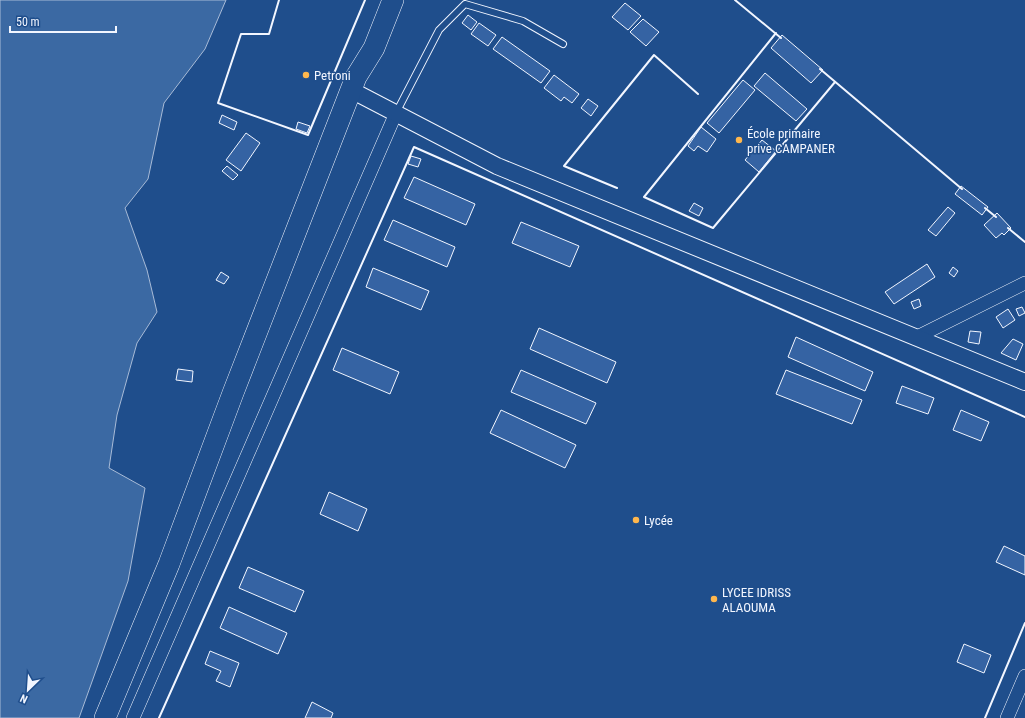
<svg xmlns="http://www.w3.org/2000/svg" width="1025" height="718" font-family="'Roboto Condensed',sans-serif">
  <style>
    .water { fill: #3b69a3; stroke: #a8bbd7 }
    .building { fill: #3563a3; stroke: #f2f6ff }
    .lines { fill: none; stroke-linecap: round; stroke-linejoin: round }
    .service-casing { stroke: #f2f6ff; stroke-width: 8 }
    .minor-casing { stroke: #f2f6ff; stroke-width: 14 }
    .tertiary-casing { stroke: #f2f6ff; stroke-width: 18 }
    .trunk-casing { stroke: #f2f6ff; stroke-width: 22 }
    .service { stroke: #1f4e8c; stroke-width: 6 }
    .minor { stroke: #1f4e8c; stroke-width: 13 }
    .tertiary { stroke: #1f4e8c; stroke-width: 16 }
    .trunk { stroke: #1f4e8c; stroke-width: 21 }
    .wall { stroke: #f2f6ff; stroke-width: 2 }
    .poi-dot { fill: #ffb74d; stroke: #1f4e8c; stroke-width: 1.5 }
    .labels { text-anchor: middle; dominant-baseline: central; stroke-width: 3; stroke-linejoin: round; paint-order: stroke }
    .poi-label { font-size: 13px; fill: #f2f6ff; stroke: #1f4e8c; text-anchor: start }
  </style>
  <rect width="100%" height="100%" fill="#1f4e8c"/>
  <path class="water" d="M0,0h226l-21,49 -41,54 -16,76 -23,29 22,62 10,42 -20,31 -20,72 -8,53 36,20 -17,93 -49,137h-79z"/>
  <path class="building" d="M625,3l16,13 -13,14 -16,-13z
    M468,15l9,7 -6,8 -9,-7z
    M643,19l16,13 -13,14 -16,-14z
    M479,23l17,12 -8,11 -17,-12z
    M782,35l41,35 -12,13 -40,-35z
    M502,37l48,34 -9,12 -48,-34z
    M765,73l42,36 -11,12 -42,-35z
    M554,75l25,19 -7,9 -8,-6 -3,4 -17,-13z
    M743,80l12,10 -36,43 -12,-10z
    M588,99l10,7 -7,10 -10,-8z
    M222,115l15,7 -3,8 -15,-7z
    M298,122l12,4 -3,7 -11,-4z
    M701,127l15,12 -9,13 -9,-6 -4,5 -6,-5z
    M246,133l14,10 -19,28 -15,-11z
    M762,140l14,11 -17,21 -14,-12z
    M411,156l10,3 -3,8 -10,-3z
    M227,166l11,9 -5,5 -11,-9z
    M414,177l61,27 -9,21 -62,-27z
    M961,186l27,21 -6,8 -27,-21z
    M694,203l9,5 -4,8 -10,-5z
    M948,207l7,6 -19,23 -8,-6z
    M997,213l14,15 -7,7 -2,-2 -6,5 -12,-13z
    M393,220l62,27 -8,20 -63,-27z
    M521,222l58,24 -9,21 -58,-24z
    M927,264l8,13 -41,27 -9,-12z
    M953,267l5,4 -4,6 -5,-4z
    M373,268l56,23 -8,19 -55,-23z
    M221,272l8,5 -5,7 -8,-4z
    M919,299l2,7 -7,3 -3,-7z
    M1022,307l3,6 -6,3 -3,-7z
    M1008,309l7,11 -12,8 -7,-11z
    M539,328l77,34 -9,21 -77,-34z
    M970,331l11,1 -2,12 -11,-2z
    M796,337l77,35 -8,19 -77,-34z
    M1013,339l10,5 -7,16 -15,-7z
    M342,348l57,24 -9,22 -57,-24z
    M178,369l15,2 -1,11 -16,-2z
    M521,370l75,33 -10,21 -75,-32z
    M786,370l76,30 -10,24 -76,-30z
    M902,386l32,12 -6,16 -32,-11z
    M501,410l75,35 -11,23 -75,-35z
    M961,410l28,12 -8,19 -28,-11z
    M329,492l38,17 -9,22 -38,-17z
    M1004,546l21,10v19l-29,-13z
    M248,567l56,24 -9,21 -56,-24z
    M229,607l58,26 -9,21 -58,-26z
    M964,644l27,11 -7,18 -27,-11z
    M210,651l29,12 -9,24 -14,-6 5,-10 -16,-7z
    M312,702l21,11 -2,5h-26z"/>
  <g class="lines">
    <g class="service-casing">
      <path id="service" d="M396,113l43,-83 26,-26 58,17 40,23"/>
    </g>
    <g class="minor-casing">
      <path id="minor" d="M915,338l110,-55
        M133,718l263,-605
        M1007,718l18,-42"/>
    </g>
    <g class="tertiary-casing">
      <path id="tertiary" d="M351,90l146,76 528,216"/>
    </g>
    <g class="trunk-casing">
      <path id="trunk" d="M105,718l64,-154 64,-171 123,-316 18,-29 19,-48"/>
    </g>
    <use href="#service" class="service"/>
    <use href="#minor" class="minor"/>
    <use href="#tertiary" class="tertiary"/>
    <use href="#trunk" class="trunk"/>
    <path class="wall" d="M279,0l-10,34h-28l-23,69 90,32 57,-135
      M735,0l46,38
      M776,33l-132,164 69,31 122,-146
      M820,69l142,120
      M617,188l-53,-22 90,-111 44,39
      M985,208l11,9
      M1008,228l17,14
      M159,718l255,-571 611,270
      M985,718l40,-95"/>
  </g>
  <g class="poi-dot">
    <circle cx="306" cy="75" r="4"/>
    <circle cx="739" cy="140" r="4"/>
    <circle cx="636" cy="520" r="4"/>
    <circle cx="714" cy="599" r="4"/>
  </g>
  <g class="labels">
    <g class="poi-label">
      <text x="314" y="75">Petroni</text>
      <text x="747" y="133">École primaire<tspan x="747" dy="15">prive CAMPANER</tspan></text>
      <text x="644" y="520">Lycée</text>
      <text x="722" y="592">LYCEE IDRISS<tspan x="722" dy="15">ALAOUMA</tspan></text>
    </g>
  </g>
  <g transform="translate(28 690) rotate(205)" stroke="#1f4e8c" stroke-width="3" paint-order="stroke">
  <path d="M0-3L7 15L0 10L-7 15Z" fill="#f2f6ff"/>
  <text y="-6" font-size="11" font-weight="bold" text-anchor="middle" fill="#f2f6ff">N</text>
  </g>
  <path d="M10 26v6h106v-6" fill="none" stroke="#f2f6ff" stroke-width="2"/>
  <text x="16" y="26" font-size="12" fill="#f2f6ff" stroke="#1f4e8c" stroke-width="3" paint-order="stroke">50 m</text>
</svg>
